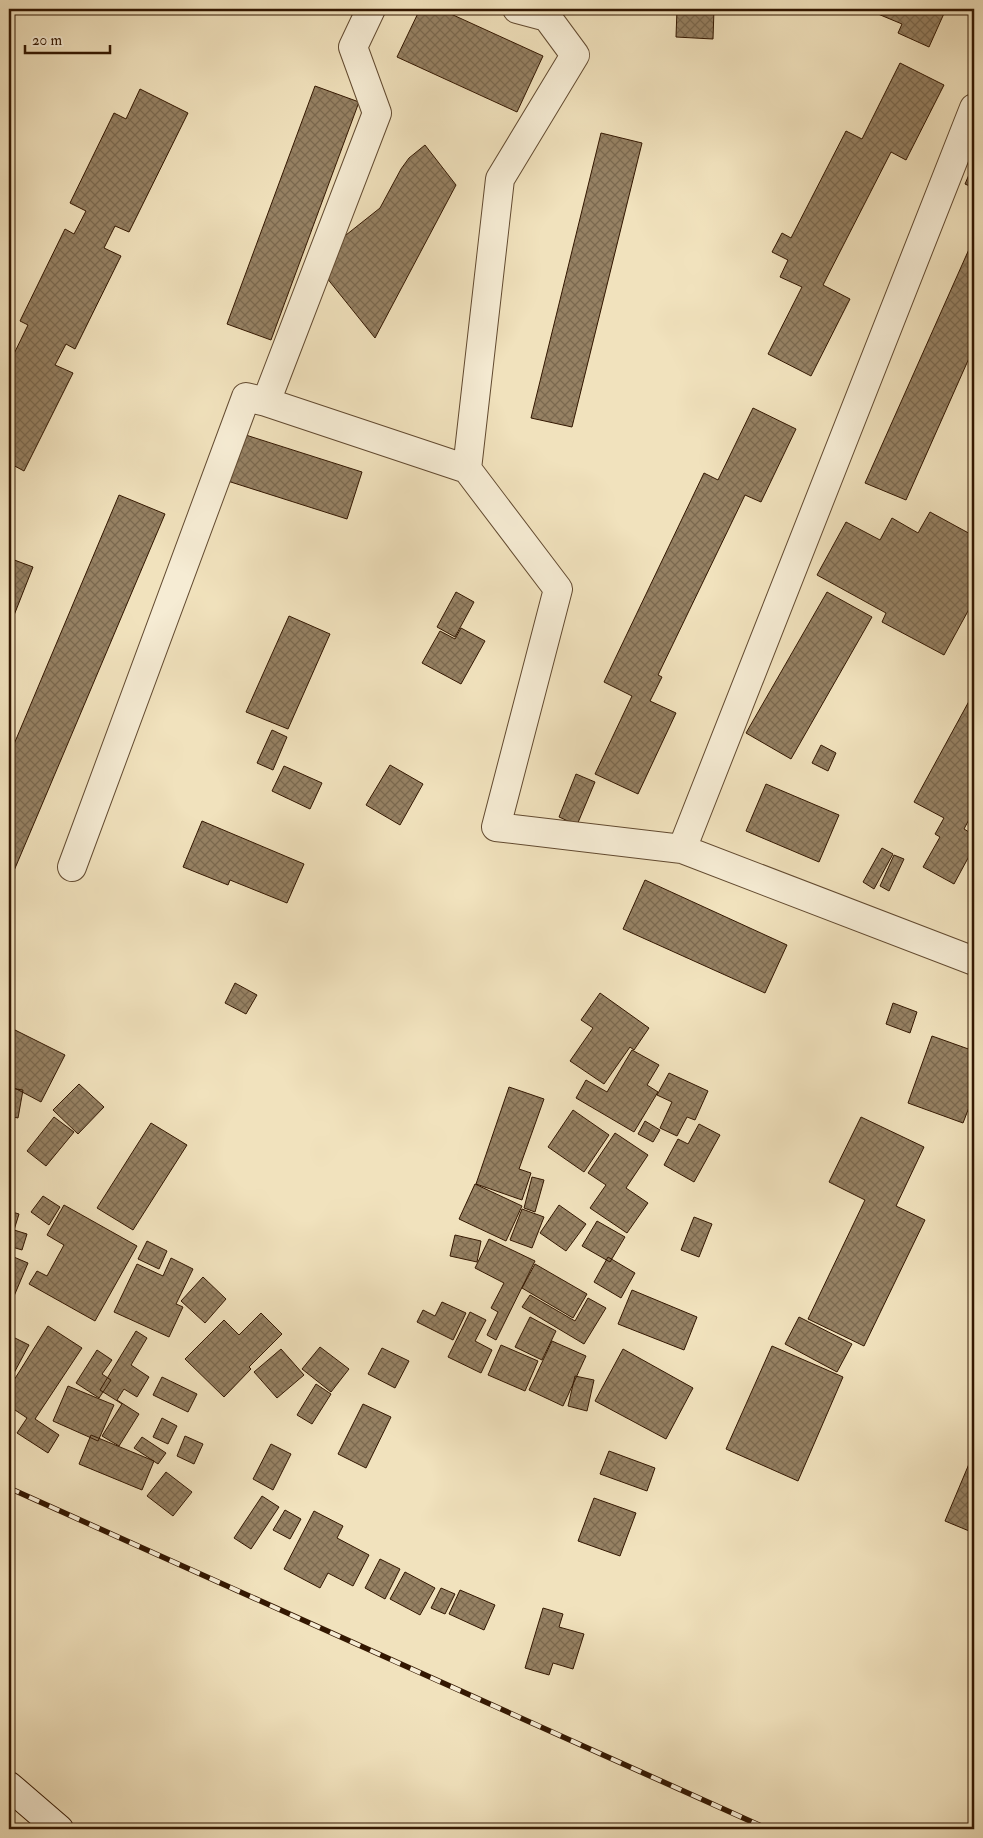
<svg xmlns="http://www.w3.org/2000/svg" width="983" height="1838" font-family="'IM FELL Double Pica',serif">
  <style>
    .building { fill: url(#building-cross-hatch); stroke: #331701 }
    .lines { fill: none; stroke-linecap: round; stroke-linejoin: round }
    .minor-casing { stroke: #624a30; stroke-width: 30 }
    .secondary-casing { stroke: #331701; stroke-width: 30 }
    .minor { stroke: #f6ecd4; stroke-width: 28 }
    .secondary { stroke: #f6ecd4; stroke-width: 28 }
    .rail-casing { stroke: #331701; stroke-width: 5.5 }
    .rail { stroke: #f6ecd4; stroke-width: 4; stroke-dasharray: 11; stroke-linecap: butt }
  </style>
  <defs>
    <pattern id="building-cross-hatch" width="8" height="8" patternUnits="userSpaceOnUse" patternTransform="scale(1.25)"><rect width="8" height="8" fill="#968163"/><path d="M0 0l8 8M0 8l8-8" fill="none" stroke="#7b694f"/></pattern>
  </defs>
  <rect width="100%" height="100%" fill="#f1e2bd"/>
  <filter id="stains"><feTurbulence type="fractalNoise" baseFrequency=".004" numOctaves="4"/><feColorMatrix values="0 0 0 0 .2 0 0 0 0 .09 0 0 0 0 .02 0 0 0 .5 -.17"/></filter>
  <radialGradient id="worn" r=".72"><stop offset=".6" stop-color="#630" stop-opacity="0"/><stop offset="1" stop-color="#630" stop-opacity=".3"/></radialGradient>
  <path class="building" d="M420,9h20l103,47 -26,56 -120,-55z
    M677,9h37l-1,30 -37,-2z
    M850,9h13l-3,5z
    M866,9h80l-17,38 -31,-14 4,-9z
    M900,63l44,22 -38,75 -15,-8 -68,133 27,14 -39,77 -43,-22 34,-67 -22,-10 8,-17 -16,-8 10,-19 9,5 55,-107 16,8z
    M315,86l44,16 -88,238 -44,-16z
    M140,89l48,24 -59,119 -14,-6 -11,22 17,8 -46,93 -9,-5 -11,21 18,8 -49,98 -15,-8v-99l19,-39 -8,-4 45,-92 9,5 12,-23 -16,-8 44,-90 12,6z
    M601,133l41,10 -70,284 -41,-9z
    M425,145l31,40 -81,153 -65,-81 17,-32 19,10 34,-27 21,-39 8,-11z
    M974,163v25l-9,-4z
    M974,238v109l-68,153 -41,-17z
    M753,408l43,21 -35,73 -16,-7 -87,180 4,2 -12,24 26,12 -38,81 -43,-20 37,-78 -28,-14 100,-209 14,7z
    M230,430l132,42 -15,47 -132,-42z
    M119,495l46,19 -152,359 -4,-1v-116z
    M930,512l44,24v64l-30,55 -62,-33 4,-9 -69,-38 29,-53 34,18 12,-22 26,15z
    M9,558l24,9 -24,61z
    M456,592l18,10 -19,35 -18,-10z
    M827,592l45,25 -81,142 -45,-26z
    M289,616l41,18 -42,95 -42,-17z
    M461,628l24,13 -24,43 -39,-21 18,-32 15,8z
    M974,692v118l-10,19 10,6v12l-20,37 -31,-17 17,-30 -5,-3 9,-16 -30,-16z
    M272,730l15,7 -14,33 -16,-7z
    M821,745l15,8 -8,18 -16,-8z
    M390,765l33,19 -23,41 -34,-20z
    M284,766l38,17 -12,26 -38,-18z
    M576,774l19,8 -18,43 -18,-8z
    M766,784l73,31 -20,47 -73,-31z
    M202,821l102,43 -17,39 -57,-23 -2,5 -45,-18z
    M882,848l11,6 -19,35 -11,-7z
    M894,855l10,4 -15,32 -9,-5z
    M645,880l142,65 -22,48 -142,-64z
    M235,983l22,12 -11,19 -21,-11z
    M600,993l49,35 -15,22 -4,-3 -26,37 -34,-23 23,-33 -12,-8z
    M893,1003l24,9 -7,21 -24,-9z
    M9,1027l56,28 -24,47 -32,-17z
    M932,1036l42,15v47l-1,-1 -10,26 -55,-20z
    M632,1050l27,15 -12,20 11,7 -24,40 -58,-34 10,-18 21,12z
    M669,1073l39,18 -13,29 -8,-3 -10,19 -17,-8 12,-26 -15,-7z
    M79,1084l25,23 -26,27 -25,-24z
    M509,1087l35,12 -25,70 12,4 -9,27 -46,-16z
    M9,1088l14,2 -5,28 -9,-2z
    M573,1110l36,25 -25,37 -36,-25z
    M54,1117l20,15 -28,34 -19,-15z
    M861,1117l63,30 -28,59 29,14 -61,126 -56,-27 57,-119 -36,-18z
    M645,1121l15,9 -7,12 -15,-8z
    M151,1123l36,22 -54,85 -36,-22z
    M699,1124l21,11 -26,47 -30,-17 14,-26 10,5z
    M615,1133l33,22 -22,33 22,15 -21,30 -37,-25 16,-23 -18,-12z
    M532,1177l12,3 -9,32 -11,-4z
    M475,1184l47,22 -16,35 -47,-22z
    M43,1196l17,11 -11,18 -18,-13z
    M64,1205l73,41 -42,75 -66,-37 8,-13 10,5 17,-31 -17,-10z
    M559,1205l27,19 -20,27 -26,-18z
    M522,1209l22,8 -12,31 -22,-8z
    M9,1211l10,3 -5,16 13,4 -5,16 -13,-4z
    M694,1217l18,7 -13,33 -18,-7z
    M597,1221l28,16 -15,25 -28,-16z
    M455,1235l26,6 -4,21 -27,-6z
    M489,1239l46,22 -39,79 -9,-5 11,-23 -7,-4 13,-25 -29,-15z
    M147,1241l20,10 -8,18 -21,-10z
    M9,1255l19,8 -19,45z
    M608,1257l27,16 -14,25 -27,-16z
    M171,1258l22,11 -17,35 7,3 -14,30 -55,-25 23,-48 26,12z
    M535,1264l52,30 -14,24 -51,-30z
    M203,1277l23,22 -21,24 -24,-22z
    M632,1290l65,27 -13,33 -66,-26z
    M530,1295l45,26 13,-23 18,10 -22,36 -62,-37z
    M442,1302l24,11 -13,27 -36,-18 6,-12 12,6z
    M470,1312l16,8 -11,21 17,9 -11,23 -33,-16z
    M261,1313l21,21 -33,33 2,2 -27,28 -39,-38 39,-39 15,15z
    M530,1317l26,14 -14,29 -27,-13z
    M799,1317l53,27 -15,28 -52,-28z
    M48,1326l34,22 -47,71 24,16 -11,18 -31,-20 10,-15 -18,-12v-18z
    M136,1331l11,7 -16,27 18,12 -12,20 -13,-8 -7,11 22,14 -20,32 -17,-10 20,-32 -22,-14z
    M9,1335l20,10 -15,28 -5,-3z
    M552,1341l34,15 -23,50 -34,-16z
    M501,1345l37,16 -13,30 -37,-16z
    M772,1346l71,31 -45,104 -72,-32z
    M320,1347l29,22 -18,23 -29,-23z
    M382,1348l27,13 -14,27 -27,-14z
    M281,1349l23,26 -27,23 -23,-26z
    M623,1349l70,39 -27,51 -71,-38z
    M97,1350l15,10 -10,14 9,6 -12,18 -23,-15z
    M575,1376l19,4 -7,31 -19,-5z
    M162,1377l35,17 -9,18 -35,-17z
    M316,1384l15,10 -19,30 -15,-9z
    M68,1386l46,19 -16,36 -45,-20z
    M363,1404l28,13 -25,51 -28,-14z
    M162,1418l15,8 -9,18 -15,-7z
    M91,1435l63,26 -12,29 -63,-26z
    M185,1436l18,8 -9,20 -17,-8z
    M142,1437l24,16 -8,11 -24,-16z
    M271,1444l20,10 -18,36 -20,-11z
    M609,1451l46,17 -8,23 -47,-17z
    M974,1452v81l-29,-12z
    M166,1472l26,20 -19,24 -26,-20z
    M262,1496l17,11 -28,42 -17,-11z
    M594,1498l42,15 -16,43 -42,-15z
    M285,1510l16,9 -11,20 -17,-9z
    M314,1511l29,15 -6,12 32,17 -16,31 -25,-13 -8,15 -36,-19z
    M380,1559l20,10 -15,30 -20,-11z
    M405,1572l30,16 -15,27 -30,-16z
    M441,1588l14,6 -10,20 -14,-6z
    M460,1590l35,15 -11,25 -35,-16z
    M543,1608l20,6 -4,13 25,7 -11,35 -20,-6 -4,12 -24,-7z"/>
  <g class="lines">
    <g class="minor-casing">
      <path id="minor" d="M371,9l-18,38 24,66 -111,289 201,67 91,120 -62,238 186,22
        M974,108l-292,741 292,112
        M467,469l33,-290 75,-124 -28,-38 -30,-8
        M72,867l174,-470 20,5"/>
    </g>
    <g class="secondary-casing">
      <path id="secondary" d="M9,1786l50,43"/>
    </g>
    <use href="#minor" class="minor"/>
    <use href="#secondary" class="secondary"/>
    <g class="rail-casing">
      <path id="rail" d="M9,1488l759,341"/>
    </g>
    <use href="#rail" class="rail"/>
  </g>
  <rect width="983" height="1838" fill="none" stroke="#f1e2bd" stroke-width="30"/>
  <rect x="10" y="10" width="963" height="1818" fill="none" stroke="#331701" stroke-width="2.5"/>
  <rect x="15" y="15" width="953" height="1808" fill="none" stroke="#331701"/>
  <path d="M25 45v8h85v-8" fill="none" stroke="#331701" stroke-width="2.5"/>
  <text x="32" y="45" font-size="15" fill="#331701" stroke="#f6ecd4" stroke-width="4" paint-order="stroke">20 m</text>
  <rect width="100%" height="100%" filter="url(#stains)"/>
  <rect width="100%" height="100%" fill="url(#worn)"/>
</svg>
